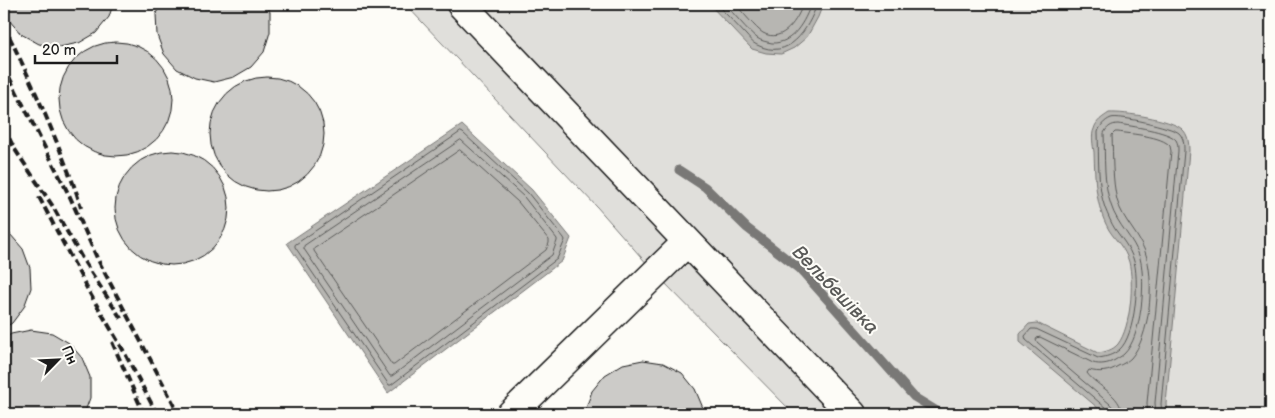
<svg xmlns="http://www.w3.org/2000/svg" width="1275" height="418" font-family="'Balsamiq Sans',sans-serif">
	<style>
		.green { fill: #e0dfdb; stroke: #7e7e7c }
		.water { fill: #b7b6b2; stroke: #797876 }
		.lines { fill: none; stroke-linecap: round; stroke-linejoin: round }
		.shore { stroke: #5a5a58; stroke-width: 1 }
		.stream { stroke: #797876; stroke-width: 9 }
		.building { fill: #cccbc8; stroke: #1c1c1c }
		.minor-casing { stroke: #1c1c1c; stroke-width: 31 }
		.minor { stroke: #fdfcf7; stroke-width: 28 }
		.rail { stroke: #1c1c1c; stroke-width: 4; stroke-dasharray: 8 4; stroke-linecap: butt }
		.labels { text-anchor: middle; stroke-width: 4; stroke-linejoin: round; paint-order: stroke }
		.water-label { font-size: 19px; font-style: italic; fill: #5a5a58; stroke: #fdfcf7 }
	</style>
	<rect width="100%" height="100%" fill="#fdfcf7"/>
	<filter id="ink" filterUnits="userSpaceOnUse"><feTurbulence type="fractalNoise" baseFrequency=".02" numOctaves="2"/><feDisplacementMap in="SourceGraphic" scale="10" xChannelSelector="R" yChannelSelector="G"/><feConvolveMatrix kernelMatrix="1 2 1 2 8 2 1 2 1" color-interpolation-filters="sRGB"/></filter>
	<g filter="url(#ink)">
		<polygon class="green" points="405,4 1271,4 1271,414 794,414 656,274 597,207"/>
		<g class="water">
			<polygon points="709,4 823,4 818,17 807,37 794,48 781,54 766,53 752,49"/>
			<path d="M1109,113c16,-1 61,6 73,16 6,5 7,14 7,22l-23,253 1,10h-62l-85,-72v-8l9,-10 8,-1 61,30c7,-1 15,-3 20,-9 13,-17 16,-62 11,-82 -4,-14 -13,-21 -20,-32 -14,-25 -14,-51 -15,-78 -1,-7 -3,-17 0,-23 2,-8 9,-12 15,-16z"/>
			<polygon points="462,125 532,190 571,238 562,261 388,393 287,243"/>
		</g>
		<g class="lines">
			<g class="shore">
				<path d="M716,4c10,10 20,20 30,31 3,3 6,8 11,10 32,16 51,-15 60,-41"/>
				<path d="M725,4c9,10 22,26 32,34 4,3 10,4 15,5 21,1 33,-22 39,-39"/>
				<path d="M735,4c6,6 21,25 28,29 20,11 35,-14 40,-29"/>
				<polygon points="461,132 463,133 528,193 564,238 565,240 557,259 391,385 389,385 295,247 295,245"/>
				<polygon points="461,140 524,197 557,239 557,241 552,255 392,376 390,376 304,249 304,246"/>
				<polygon points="460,150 518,202 549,240 549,243 546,250 394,365 392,365 314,251 314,249"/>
				<path d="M1108,414l-2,-6 -80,-68 -1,-4 6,-7h5l62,29c8,-1 15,-3 21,-8 17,-14 21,-73 14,-92 -4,-11 -11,-19 -18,-29 -4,-6 -7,-14 -10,-21 -8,-23 -6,-51 -7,-76 2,-6 6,-11 13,-14 8,-3 61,9 68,15 5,5 5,12 5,18l-23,253 1,10"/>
				<path d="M1114,414v-5l-4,-5 -73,-62 -1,-2 1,-2 3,-1 53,26c7,2 15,1 22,-3 3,-2 7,-4 9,-6 18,-17 22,-73 16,-96 -6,-20 -23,-33 -29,-53 -8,-22 -6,-48 -7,-72 3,-6 8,-9 14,-9 12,2 51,7 58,16 2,3 2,7 2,11l-23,252 1,11"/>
				<path d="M1122,414c-1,-20 -25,-27 -35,-41l2,-3c10,3 20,2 29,-4 5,-2 10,-5 13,-8 19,-22 23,-73 16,-100 -5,-22 -24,-36 -30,-58 -5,-21 -4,-43 -5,-65l3,-3h3c13,2 44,4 52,14l1,5 -24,252 1,11"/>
			</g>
			<polyline class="stream" points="679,170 705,187 747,228 800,269 914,397 942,414"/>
		</g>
		<g class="building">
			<polygon points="4,4 113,4 109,17 96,33 79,43 59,47 39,44 21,34 8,19 4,7"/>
			<polygon points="160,4 267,4 270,12 270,32 264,52 251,67 234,77 214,82 195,78 177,69 164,54 157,35 156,14"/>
			<circle cx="116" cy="99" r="57"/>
			<circle cx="267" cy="134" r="57"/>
			<circle cx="172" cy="208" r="57"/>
			<polygon points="4,231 10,234 23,249 30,268 31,288 24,307 12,323 4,328"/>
			<polygon points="31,330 52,333 69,343 82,358 90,377 90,398 84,414 4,414 4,339 11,334"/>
			<polygon points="643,360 663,363 682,373 695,389 703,408 703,414 585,414 585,411 592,391 605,375 623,364"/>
		</g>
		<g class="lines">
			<defs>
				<g id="minor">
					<polyline points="461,4 852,414"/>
					<polyline points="511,414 687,242"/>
				</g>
			</defs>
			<use href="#minor" class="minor-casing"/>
			<use href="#minor" class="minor"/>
			<g class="rail">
				<path d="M4,26c20,40 39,82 56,124 7,19 16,38 21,58"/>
				<polyline points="4,67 70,197 97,258 179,414"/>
				<polyline points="4,128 14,148 52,205 83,260 122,320"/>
				<polyline points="39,197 89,292 122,348 157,414"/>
				<polyline points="112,342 144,414"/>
			</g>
		</g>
	</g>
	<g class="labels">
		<g class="water-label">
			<text transform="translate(836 289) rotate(46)" y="7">Вельбешівка</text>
		</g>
	</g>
	<rect width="1275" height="418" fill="none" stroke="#fdfcf7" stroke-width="20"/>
	<rect x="10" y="10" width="1255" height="398" fill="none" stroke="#1c1c1c" stroke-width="2" filter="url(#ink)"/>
	<g transform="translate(58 360) rotate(66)" stroke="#fdfcf7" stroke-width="4" paint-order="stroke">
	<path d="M0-4L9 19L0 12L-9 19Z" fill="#1c1c1c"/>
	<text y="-8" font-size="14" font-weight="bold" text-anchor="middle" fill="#1c1c1c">Пн</text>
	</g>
	<path d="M35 55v8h82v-8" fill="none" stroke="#1c1c1c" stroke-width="2.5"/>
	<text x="42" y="55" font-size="15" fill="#1c1c1c" stroke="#fdfcf7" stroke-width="4" paint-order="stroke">20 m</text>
</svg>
